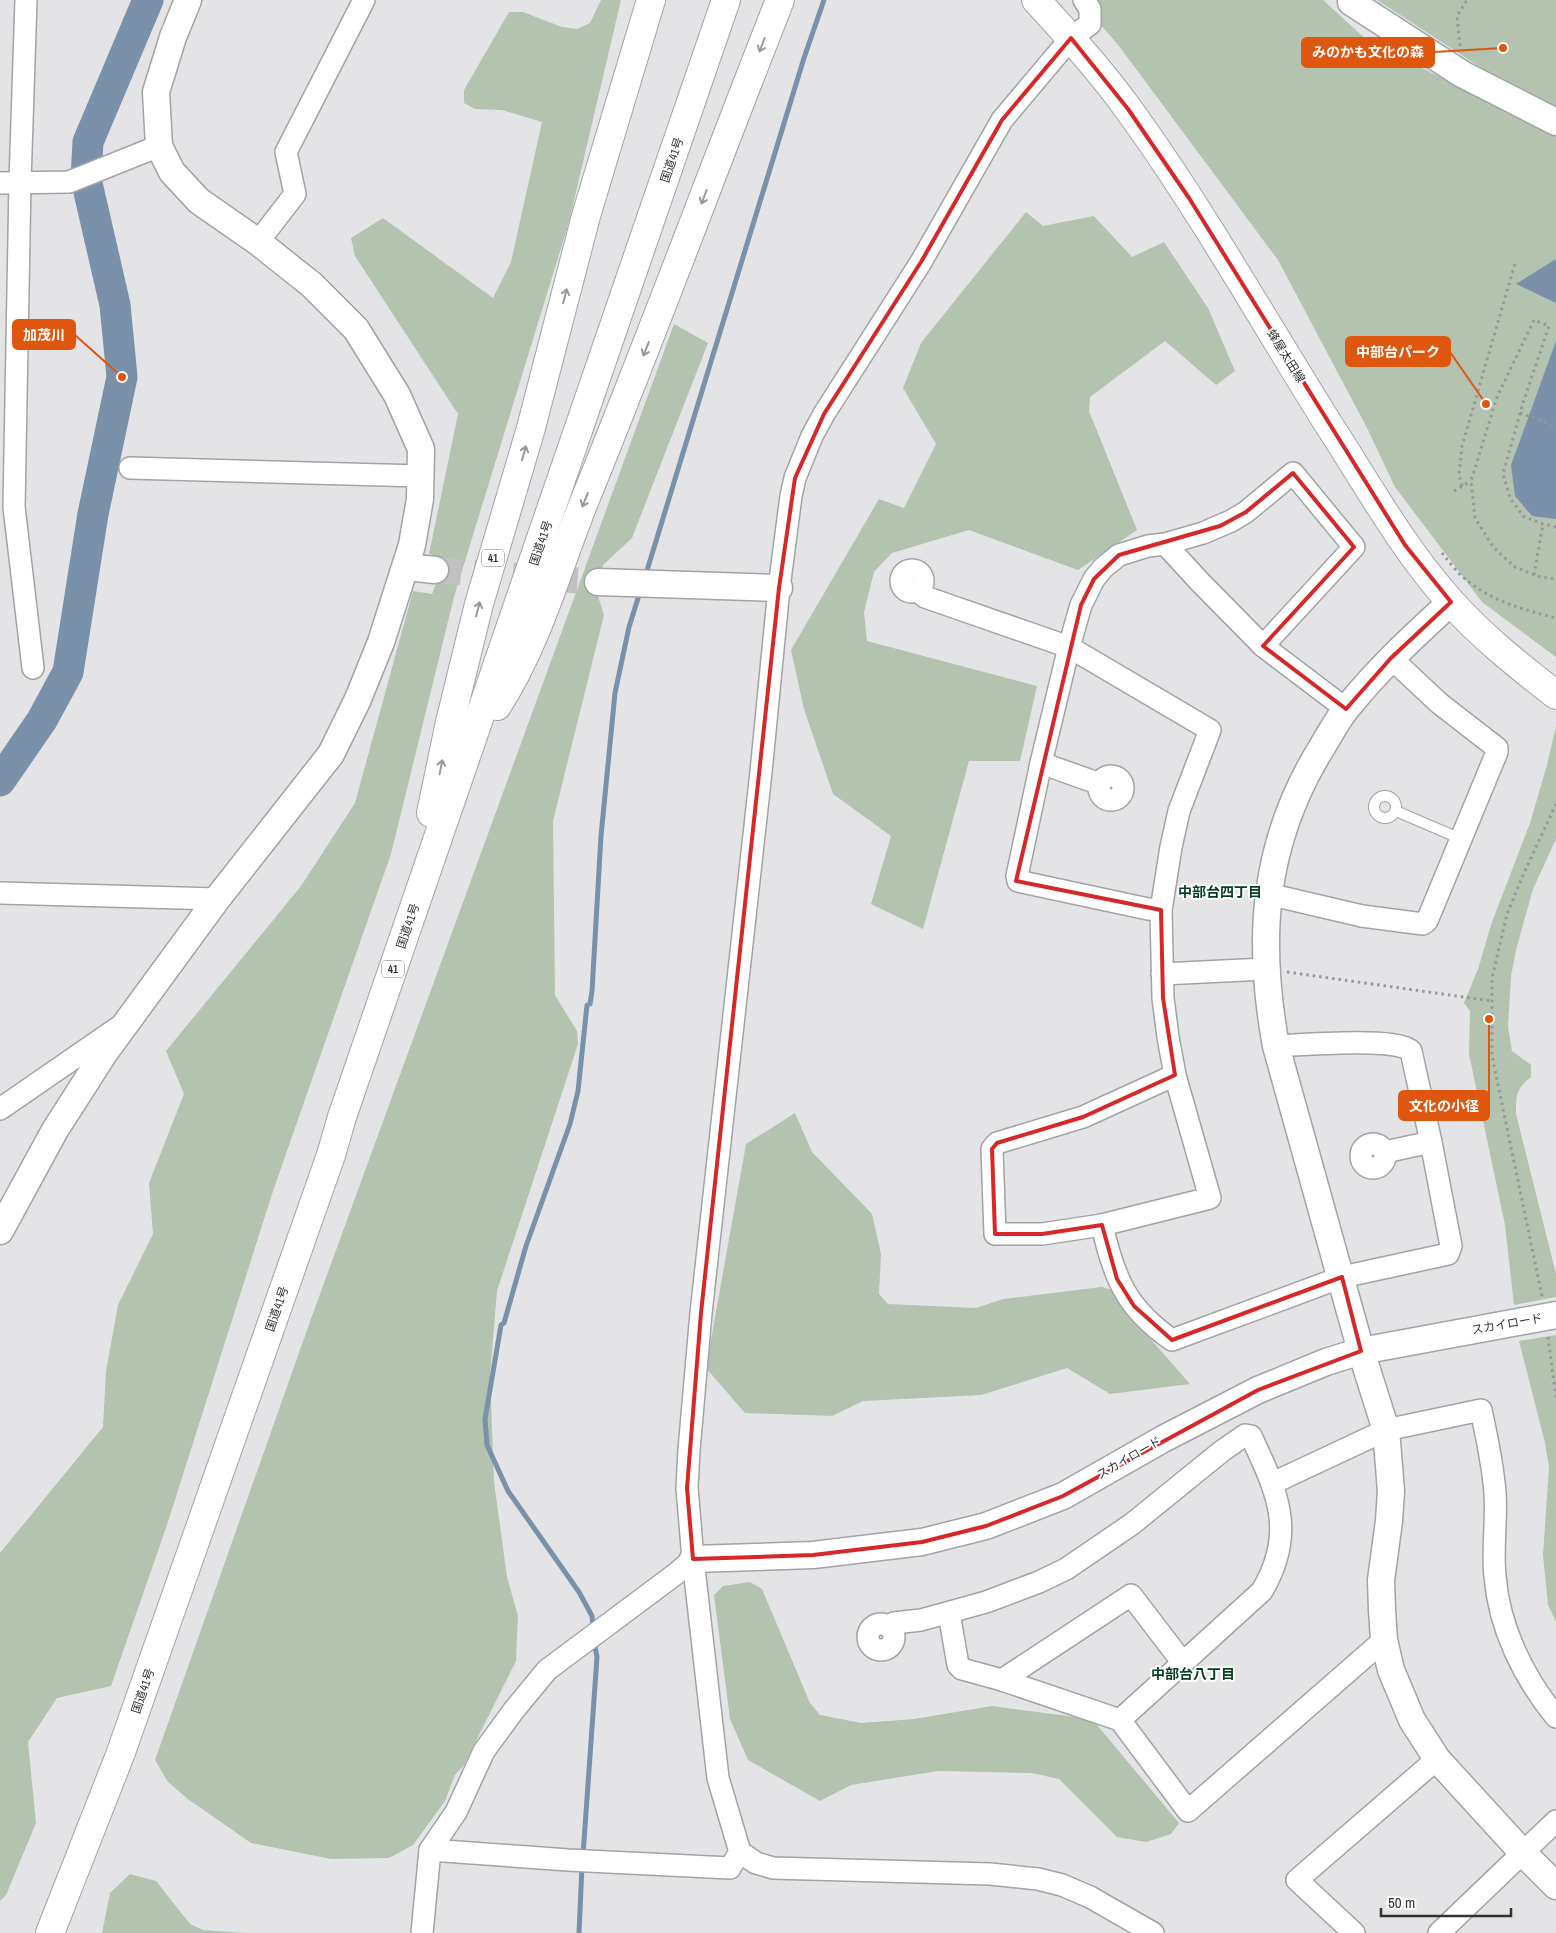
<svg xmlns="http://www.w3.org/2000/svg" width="1556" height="1933" font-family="'Archivo Narrow','Noto Sans JP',sans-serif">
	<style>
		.green { fill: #b3c3af }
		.water { fill: #7a91a9 }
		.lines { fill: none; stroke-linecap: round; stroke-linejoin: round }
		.stream { stroke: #7a91a9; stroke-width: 5 }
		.river { stroke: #7a91a9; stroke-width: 31 }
		.tertiary-tunnel { stroke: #c0c0c3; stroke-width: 26; stroke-dasharray: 26 13; stroke-linecap: butt }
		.service-casing { stroke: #a2a3a5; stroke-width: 12 }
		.minor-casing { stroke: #a2a3a5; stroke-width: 24 }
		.tertiary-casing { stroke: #a2a3a5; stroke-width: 29 }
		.secondary-casing { stroke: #a2a3a5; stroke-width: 30 }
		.trunk-casing { stroke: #a2a3a5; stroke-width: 30 }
		.path { stroke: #979799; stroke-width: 3; stroke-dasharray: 2.5 4; stroke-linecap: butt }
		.service { stroke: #fff; stroke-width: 10 }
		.minor { stroke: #fff; stroke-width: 21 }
		.tertiary { stroke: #fff; stroke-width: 26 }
		.secondary { stroke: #fff; stroke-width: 28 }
		.trunk { stroke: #fff; stroke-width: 28 }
		.oneway { stroke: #989899 }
		.marked { fill: none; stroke: #d62828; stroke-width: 4; stroke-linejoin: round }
		.labels { text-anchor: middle; stroke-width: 4; stroke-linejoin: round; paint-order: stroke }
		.shield { fill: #fff; stroke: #707070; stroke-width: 1 }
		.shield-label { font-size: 11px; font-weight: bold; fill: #323233 }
		.street-label { font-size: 12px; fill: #323233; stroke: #fff }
		.neighbourhood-label { font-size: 14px; font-weight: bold; fill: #053f1f; stroke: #fff }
		.leader { fill: none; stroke: #df570e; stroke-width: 2 }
		.callout-dot { fill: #df570e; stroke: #fff; stroke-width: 2 }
		.callout { fill: #df570e; stroke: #df570e; stroke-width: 2 }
		.callout-label { font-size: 14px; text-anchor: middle; font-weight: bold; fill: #fff }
	</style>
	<rect width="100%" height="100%" fill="#e4e4e7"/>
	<g class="green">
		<polygon points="601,0 621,0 569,222 454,597 391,854 273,1191 167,1525 111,1686 57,1698 28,1742 36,1823 6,1895 0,1901 0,1553 103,1427 106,1371 118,1305 153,1234 149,1183 184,1094 166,1051 301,886 355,803 413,591 432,594 445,559 429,554 458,414 355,256 351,238 383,218 493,298 511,262 542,122 502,110 475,109 464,103 464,90 509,12 523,12 562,27 577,29 590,23"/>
		<polygon points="1079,0 1323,0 1370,43 1556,133 1556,657 1482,602 1395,487 1366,426 1278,260 1119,46"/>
		<polygon points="1377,0 1556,0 1556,111 1506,84"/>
		<polygon points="1026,212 1043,226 1094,216 1132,257 1164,242 1208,308 1235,371 1216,385 1165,341 1090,397 1089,411 1137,530 1078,570 969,530 892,553 874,572 864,612 867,641 1037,686 1020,761 969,761 923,929 871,904 891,836 833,794 804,709 791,650 879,499 904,508 936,444 903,388 921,343"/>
		<polygon points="674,324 708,343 632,538 603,565 597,593 604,615 553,821 555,995 577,1031 578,1044 497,1291 490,1375 494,1482 507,1577 518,1616 516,1661 464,1765 455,1775 445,1801 413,1845 389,1858 331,1859 251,1843 188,1799 168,1782 155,1760 312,1316"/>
		<path d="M1556,726v113l-23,50 -17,61 -5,26 -3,51 4,24 19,14v12c-15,12 -15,18 -15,37l40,160v23l-42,8 -9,-80 -36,-171 1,-43 -6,-8 14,-34 14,-47 38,-99 17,-58z"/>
		<polygon points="795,1113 812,1152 872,1214 881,1254 879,1294 888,1304 976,1308 1003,1299 1102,1287 1115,1291 1120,1304 1190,1384 1110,1394 1067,1368 981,1395 863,1401 832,1416 745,1413 706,1368 746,1144"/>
		<polygon points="1556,1335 1556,1622 1548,1605 1543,1555 1549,1467 1545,1443 1519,1341"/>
		<polygon points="750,1582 762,1589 810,1703 820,1715 861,1723 914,1719 992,1706 1083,1718 1097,1725 1179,1823 1171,1834 1146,1842 1117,1837 1059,1779 1032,1773 938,1771 851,1785 820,1801 748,1760 730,1719 714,1595 723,1586"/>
		<polygon points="130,1874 156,1881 190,1924 203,1930 246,1933 102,1933 110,1893"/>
	</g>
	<g class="water">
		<polygon points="1556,259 1556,303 1516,284"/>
		<polygon points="1556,341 1556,519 1532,516 1515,496 1511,465"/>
	</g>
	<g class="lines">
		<g class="stream">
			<polyline points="645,577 804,58 824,0"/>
			<polyline points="593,1628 592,1616 579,1592 508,1491 487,1445 485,1419 501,1325 504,1323 526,1246 570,1124 578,1091 587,1005 590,1004 592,991 601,836 615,693 629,627 640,592"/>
			<polyline points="583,1855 597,1657 594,1642"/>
			<polyline points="579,1933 582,1866"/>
		</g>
		<polyline class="river" points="0,781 42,720 68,672 93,514 122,377 115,305 86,179 88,142 148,0"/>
		<polyline class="tertiary-tunnel" points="435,570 598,582"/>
		<defs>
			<g id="service">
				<circle cx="1385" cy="807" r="11"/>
				<polyline points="1396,811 1461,839"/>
			</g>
			<g id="minor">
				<polyline points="26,0 20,182 14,507 33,668"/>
				<polyline points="1084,0 1090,9 1090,24 1071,38 1002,120 921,262 824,414 812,436 795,478 791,496 779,588 761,772 701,1313 689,1450 687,1488 693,1559 718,1778 740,1852 756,1863 773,1868 990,1874 1038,1879 1062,1885 1090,1897 1153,1933"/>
				<polyline points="0,183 69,182 159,146"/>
				<polyline points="258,242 295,194 286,152 364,0"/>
				<polyline points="130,468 421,476"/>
				<polyline points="1165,544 1200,582 1263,646 1346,709"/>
				<circle cx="912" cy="581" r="11"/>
				<polyline points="919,591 925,597 1069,647 1210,730 1179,811 1171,847 1161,910 1163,998 1168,1037 1175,1075 1210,1198 1102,1225 1042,1234 995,1234 992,1149 997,1143 1083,1117 1175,1075"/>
				<polyline points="1041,763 1100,784"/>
				<circle cx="1111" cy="788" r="12"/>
				<polyline points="0,893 217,899"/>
				<polyline points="1268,894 1362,916 1423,924 1427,921 1497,752 1497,748 1439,703 1391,658"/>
				<polyline points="1161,910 1148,909 1022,882 1018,881 1017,876 1041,763 1069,647 1081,605 1094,579 1103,568 1119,555 1148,546 1165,544 1203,533 1231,521 1246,512 1293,473 1354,547 1263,646"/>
				<polyline points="1162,974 1265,969"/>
				<polyline points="0,1109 119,1027"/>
				<circle cx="1373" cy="1156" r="12"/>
				<polyline points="1385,1152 1431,1142"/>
				<path d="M1102,1225c12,53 24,83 70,115l170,-63 106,-23 3,-8 -20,-104 -20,-91c-12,-14 -113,-6 -135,-5"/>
				<path d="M1273,1483l113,-53 95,-20c6,28 12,55 14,83 2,28 -3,56 0,83 4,52 29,102 61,141"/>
				<polyline points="949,1613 958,1665 962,1669 1002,1680 1120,1720 1188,1811 1384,1640"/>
				<circle cx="881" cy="1637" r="13"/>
				<path d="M889,1627l5,-4 27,-3 65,-18 53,-20 27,-13 66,-45 90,-73 23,-16 6,1c26,56 46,96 11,155l-142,129"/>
				<polyline points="1002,1680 1131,1595 1183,1663"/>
				<polyline points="430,1850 568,1860 730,1868 740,1852"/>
				<polyline points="422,1933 430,1850 456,1812 484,1751 514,1710 547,1670 677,1573 693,1559"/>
				<polyline points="1354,1933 1297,1880 1437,1759"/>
				<polyline points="1439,1933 1556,1821"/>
			</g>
			<g id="tertiary">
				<polyline points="1351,2 1462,74 1556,122"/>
				<polyline points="406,567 435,570"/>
				<polyline points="598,582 779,588"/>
				<path d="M1451,602c-37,34 -73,67 -104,106 -10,12 -17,26 -25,39 -59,95 -66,190 -46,299l85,305 25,79 5,61 -2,30 -8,59 1,30 2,30 7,30 21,50 25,39 85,93 34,34"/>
				<polyline points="0,1231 55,1130 105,1052 217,899 331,754 358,699 381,642 412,545 420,499 421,449 397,395 356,329 312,285 258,242 199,201 172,172 159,146 156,92 173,37 188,0"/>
				<polyline points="693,1559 813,1555 922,1542 986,1526 1063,1496 1163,1439 1258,1390 1326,1362 1361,1351 1556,1315"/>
			</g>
			<path id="secondary" d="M1036,0c32,35 65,71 93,110 73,101 134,210 200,315 39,60 74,124 122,177 31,35 68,64 105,93"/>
			<g id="trunk">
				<path d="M497,706c40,-62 60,-136 87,-204 68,-166 130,-335 196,-502"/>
				<polyline points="431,813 450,722 479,604 531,428 586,216 651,0"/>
				<polyline points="50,1933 120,1755 331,1155 342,1117 726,0"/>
			</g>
		</defs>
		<use href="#service" class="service-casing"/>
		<use href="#minor" class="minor-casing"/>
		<use href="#tertiary" class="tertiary-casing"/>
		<use href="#secondary" class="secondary-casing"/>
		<use href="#trunk" class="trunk-casing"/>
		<g class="path">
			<polyline points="1460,46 1457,16 1467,0"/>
			<polyline points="1520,413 1556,426"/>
			<polyline points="1462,486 1459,475 1462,446 1516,260"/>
			<polyline points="1454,491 1471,481"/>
			<polyline points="1556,527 1543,524 1523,516 1510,498 1503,474 1523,403 1549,326 1534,320 1497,397 1471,481 1475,518 1494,548 1515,567 1540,577 1556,579"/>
			<path d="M1442,553c8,10 17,22 27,29 25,20 56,28 87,36"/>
			<polyline points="1534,575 1543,524"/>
			<polyline points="1287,972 1492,1001"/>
			<polyline points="1542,1296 1492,1056 1492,978 1507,914 1523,875 1556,804"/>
			<polyline points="1548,1337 1556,1398"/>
		</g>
		<use href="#service" class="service"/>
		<use href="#minor" class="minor"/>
		<use href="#tertiary" class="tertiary"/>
		<use href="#secondary" class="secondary"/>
		<use href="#trunk" class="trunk"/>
	</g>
	<defs><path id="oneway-shaft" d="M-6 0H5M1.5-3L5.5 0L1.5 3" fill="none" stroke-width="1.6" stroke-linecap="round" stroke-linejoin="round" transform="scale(1.25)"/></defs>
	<g class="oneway">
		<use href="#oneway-shaft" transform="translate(762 45) rotate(111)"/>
		<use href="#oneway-shaft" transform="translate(704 197) rotate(111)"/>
		<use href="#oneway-shaft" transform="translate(565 296) rotate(-75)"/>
		<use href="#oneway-shaft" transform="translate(646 349) rotate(112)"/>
		<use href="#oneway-shaft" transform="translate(524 453) rotate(-74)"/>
		<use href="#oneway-shaft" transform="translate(585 500) rotate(112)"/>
		<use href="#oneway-shaft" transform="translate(478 609) rotate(-75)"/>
		<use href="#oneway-shaft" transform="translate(441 767) rotate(-79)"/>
	</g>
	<path class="marked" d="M1071,38l57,71 61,89 216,347 46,57 -60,56 -45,51 -83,-63 91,-99 -61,-74 -47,39 -26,14 -101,29 -25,24 -13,26 -65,276 145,29 2,88 12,77 -92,42 -86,26 -5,6 3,85h47l60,-9 15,54 17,27 38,34 170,-63 19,74 -103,39 -195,106 -77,30 -64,16 -109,13 -120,4 -6,-71 14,-175 78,-725 16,-110 29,-64 97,-152 81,-142z"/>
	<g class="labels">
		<g class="shield">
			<rect x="482" y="549.5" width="22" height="17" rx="4"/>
			<rect x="382" y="960.5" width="22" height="17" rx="4"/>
		</g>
		<g class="shield-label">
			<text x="493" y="562">41</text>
			<text x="393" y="973">41</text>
		</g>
		<g class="street-label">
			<text transform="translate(672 160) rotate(-71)" y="4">国道41号</text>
			<text transform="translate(1286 356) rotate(58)" y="4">蜂屋太田線</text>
			<text transform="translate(541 543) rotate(-71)" y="4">国道41号</text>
			<text transform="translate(408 926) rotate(-71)" y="4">国道41号</text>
			<text transform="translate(277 1309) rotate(-71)" y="4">国道41号</text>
			<text transform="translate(1507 1324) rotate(-10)" y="4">スカイロード</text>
			<text transform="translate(1129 1458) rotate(-30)" y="4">スカイロード</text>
			<text transform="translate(143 1691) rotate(-71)" y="4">国道41号</text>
		</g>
		<g class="neighbourhood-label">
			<text x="1220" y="897">中部台四丁目</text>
			<text x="1193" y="1679">中部台八丁目</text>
		</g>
	</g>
	<path class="leader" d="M1503 48L1434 52M122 377L75 335M1486 404L1450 352M1489 1019L1489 1106"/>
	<g class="callout-dot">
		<circle cx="1503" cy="48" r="5"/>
		<circle cx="122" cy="377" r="5"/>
		<circle cx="1486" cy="404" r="5"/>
		<circle cx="1489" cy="1019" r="5"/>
	</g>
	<g class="callout">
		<rect x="1302" y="38" width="132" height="29" rx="5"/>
		<rect x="13" y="320" width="62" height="29" rx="5"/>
		<rect x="1346" y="337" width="104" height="29" rx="5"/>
		<rect x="1399" y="1091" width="90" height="29" rx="5"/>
	</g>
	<g class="callout-label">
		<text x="1368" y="57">みのかも文化の森</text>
		<text x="44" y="340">加茂川</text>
		<text x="1398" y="357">中部台パーク</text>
		<text x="1444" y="1111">文化の小径</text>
	</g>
	<path d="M1381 1908v8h130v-8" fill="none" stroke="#323233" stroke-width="2.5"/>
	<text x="1388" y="1908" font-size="15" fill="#323233" stroke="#ffffff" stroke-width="4" paint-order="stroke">50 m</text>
</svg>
